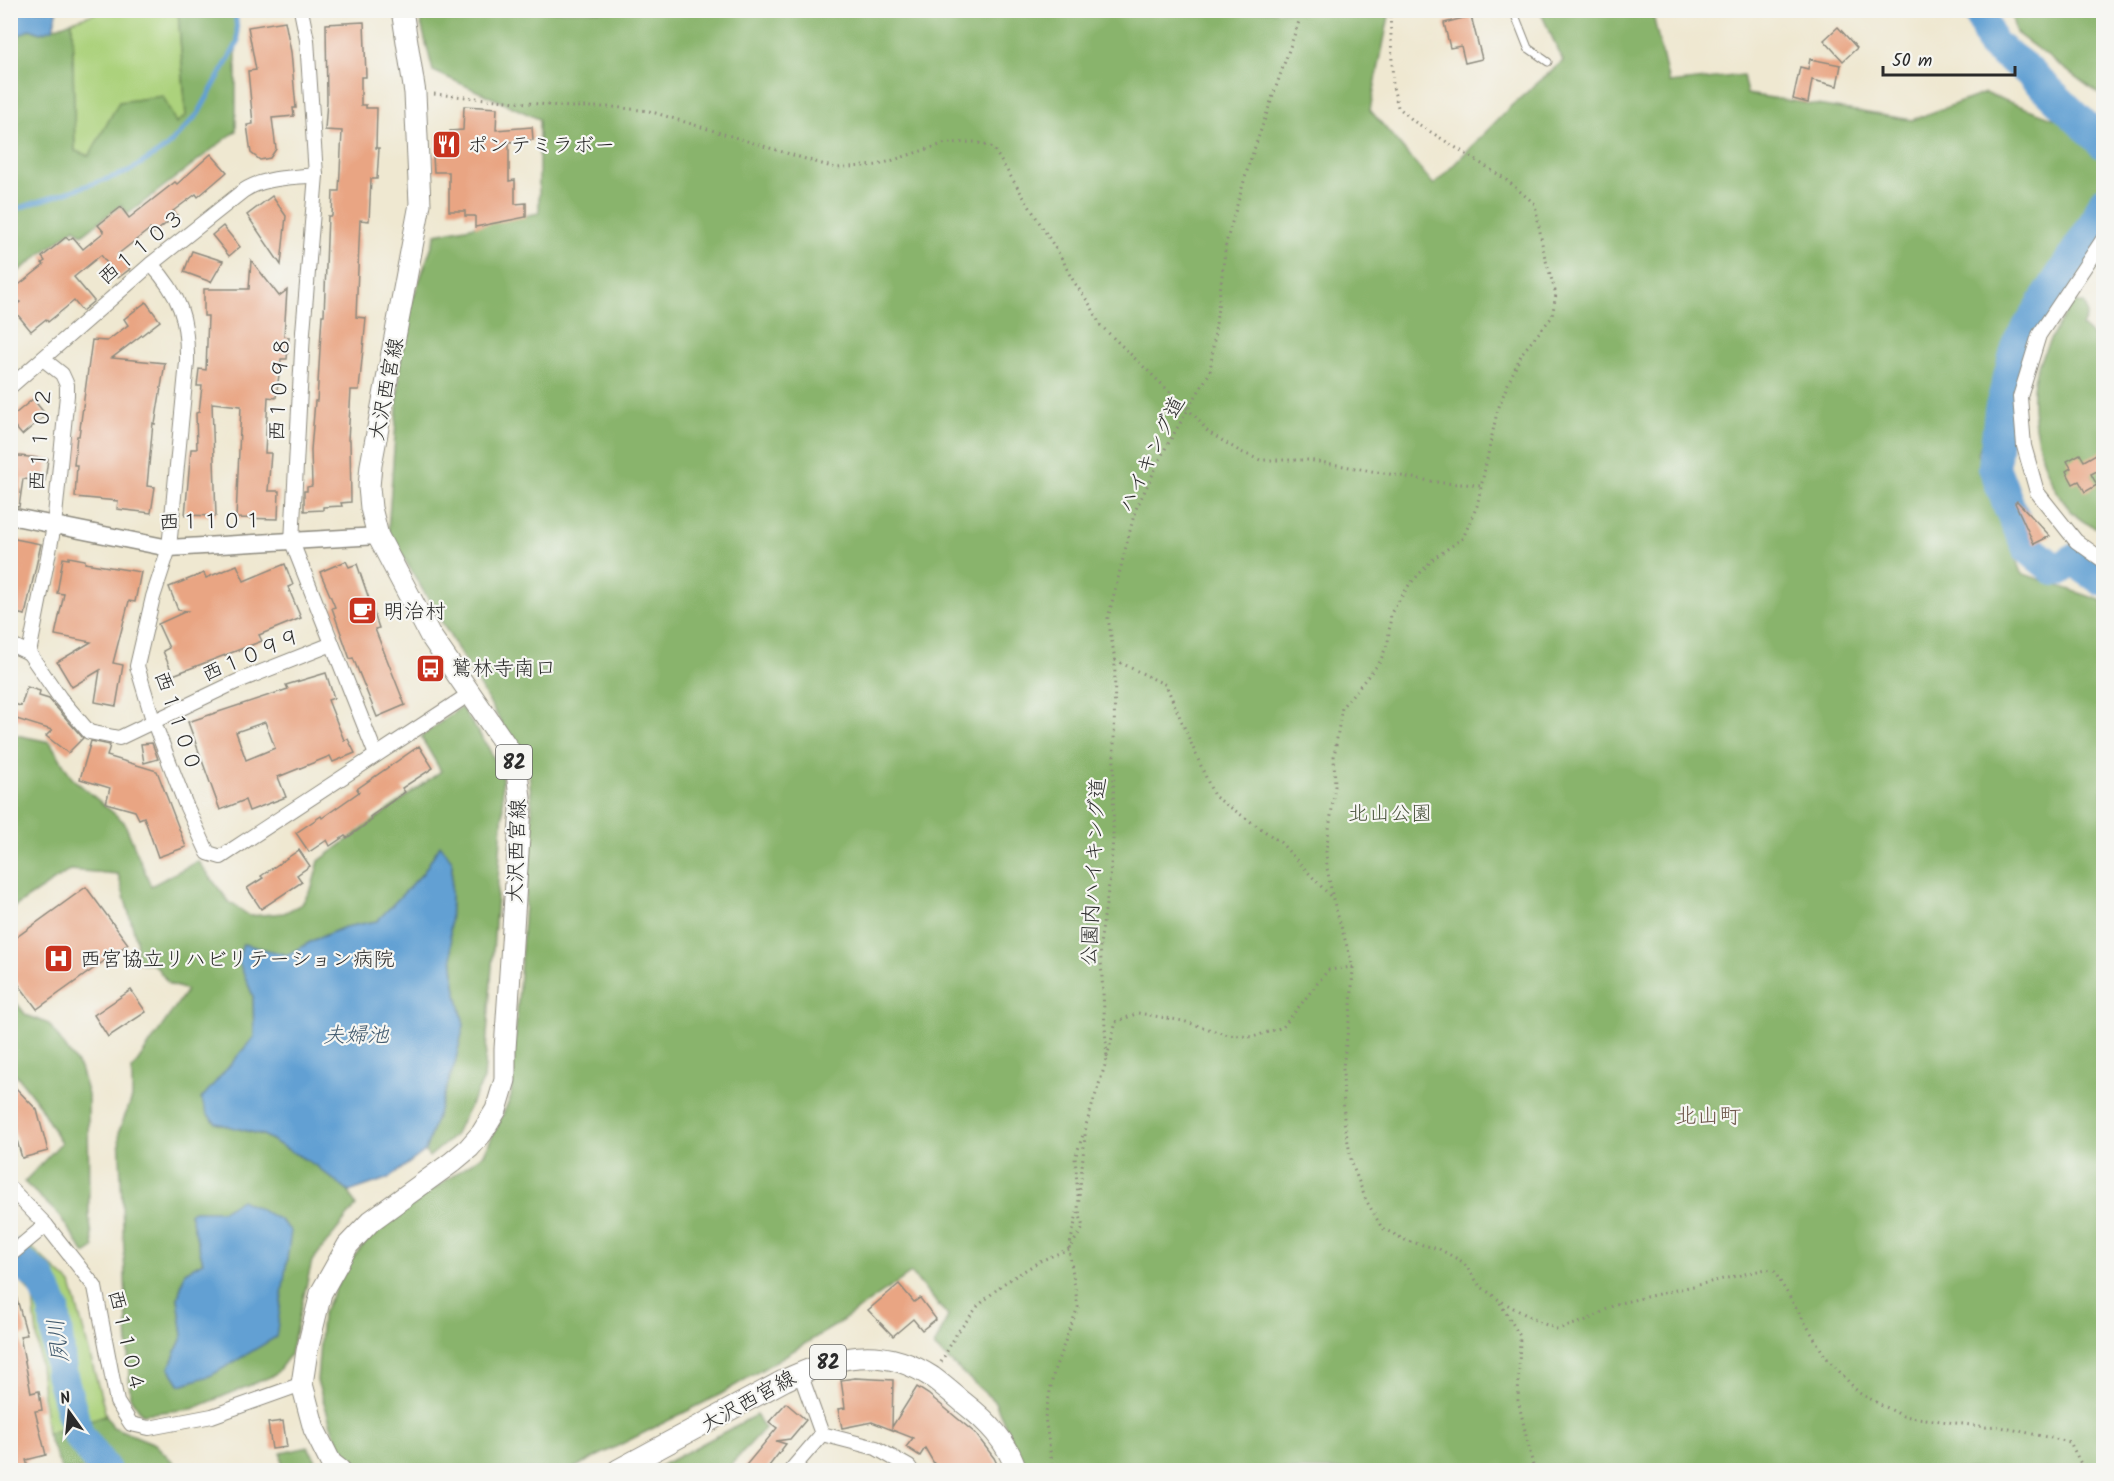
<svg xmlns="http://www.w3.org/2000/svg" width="2114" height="1481" font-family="Kalam,'Klee One',sans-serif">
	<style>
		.green { fill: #acd27c; stroke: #6c7e54; stroke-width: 1.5 }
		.forest { fill: #89b46c; stroke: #5a704c; stroke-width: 1.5; fill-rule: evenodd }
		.water { fill: #62a0d3; stroke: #46667f; stroke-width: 1.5 }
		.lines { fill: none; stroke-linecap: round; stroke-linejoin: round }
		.stream { stroke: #62a0d3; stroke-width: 5 }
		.river { stroke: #62a0d3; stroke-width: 32 }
		.building { fill: #e9a583; fill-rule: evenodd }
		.service-casing { stroke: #8d8a7e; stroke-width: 9 }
		.minor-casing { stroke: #8d8a7e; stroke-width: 16 }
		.tertiary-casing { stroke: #8d8a7e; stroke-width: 19 }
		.primary-casing { stroke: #8d8a7e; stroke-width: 23 }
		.path { stroke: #8d8a7e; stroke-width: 3; stroke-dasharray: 1.5 4.5; stroke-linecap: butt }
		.service { stroke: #fff; stroke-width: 7 }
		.minor { stroke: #fff; stroke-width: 14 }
		.tertiary { stroke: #fff; stroke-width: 16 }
		.primary { stroke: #fff; stroke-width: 21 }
		.labels { text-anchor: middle; stroke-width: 4.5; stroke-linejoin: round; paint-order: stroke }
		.shield { fill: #f6f6f2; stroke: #686867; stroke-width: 1.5 }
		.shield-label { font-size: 20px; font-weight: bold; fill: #2b2b2b }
		.poi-label { font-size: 21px; fill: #2b2b2b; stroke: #f6f6f2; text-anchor: start }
		.street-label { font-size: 21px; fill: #2b2b2b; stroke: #f6f6f2 }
		.park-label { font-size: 21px; fill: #4b553f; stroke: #f6f6f2 }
		.water-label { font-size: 22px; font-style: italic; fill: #415a6e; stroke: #f6f6f2 }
		.neighbourhood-label { font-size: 22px; fill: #6e564a; stroke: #f6f6f2 }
	</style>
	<rect width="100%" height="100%" fill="#f6f6f2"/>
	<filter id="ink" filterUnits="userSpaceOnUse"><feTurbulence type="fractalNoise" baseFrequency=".0167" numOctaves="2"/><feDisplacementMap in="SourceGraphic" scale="12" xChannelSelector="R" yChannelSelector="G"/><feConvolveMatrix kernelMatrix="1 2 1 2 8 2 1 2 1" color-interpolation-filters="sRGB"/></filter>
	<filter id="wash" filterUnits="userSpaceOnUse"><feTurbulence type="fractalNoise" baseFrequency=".008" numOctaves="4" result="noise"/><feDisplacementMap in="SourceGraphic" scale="24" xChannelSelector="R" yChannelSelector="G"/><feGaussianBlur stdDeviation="1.35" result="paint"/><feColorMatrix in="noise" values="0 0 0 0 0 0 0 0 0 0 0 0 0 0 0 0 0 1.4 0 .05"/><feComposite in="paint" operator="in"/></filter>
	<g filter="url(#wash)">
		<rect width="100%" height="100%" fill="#efe8d1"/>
		<g class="green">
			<polygon points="102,11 178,11 186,116 176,123 89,156 75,151 72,21"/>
			<polygon points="31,1247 71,1284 106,1415 47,1434 33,1297 11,1267"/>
		</g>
		<g class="forest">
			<polygon points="178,11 236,11 236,131 128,214 121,205 82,235 75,228 11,277 11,33 18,36 30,28 40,33 72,21 75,151 89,156 119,102 163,96 176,123 186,116"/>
			<polygon points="418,11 1390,11 1370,110 1434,185 1512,105 1563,61 1540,11 1652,11 1669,83 1743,75 1747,94 1912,120 1985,93 2102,136 2103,189 2018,344 1978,453 2021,573 2103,601 2103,1470 1025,1470 995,1402 934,1347 948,1316 911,1273 836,1325 721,1394 570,1470 372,1470 341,1456 317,1381 322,1315 349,1262 379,1227 484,1154 511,1097 532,809 528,758 511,739 388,531 403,327 436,234 539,213 539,119 433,71"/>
			<polygon points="2010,11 2103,11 2103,97 2016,33"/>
			<path d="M2072,302l12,2c6,8 2,14 -2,22l21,19v184c-53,-7 -80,-112 -67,-157 7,-24 24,-48 36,-70z"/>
			<path d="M461,707l27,40 14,28 1,35 -19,269 -30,57 -25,21 -4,-6 30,-88 9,-38 -9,-40 -5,-51 2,-73 -12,-15 -17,27 -46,48 -32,6 -31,13 -27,15 -44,-11 -5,16 15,36 1,41 -53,63 15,23 47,12 52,30 34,27 7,14 -44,55 -22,94 -15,20 -83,34 -50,5 -12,-17 -11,-266 13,-33v-28l55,-80 -18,-6 -14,-19 -17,-3 -2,-23 -18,-65 -48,-4 -59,39v-175l39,8 22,36 52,44 27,64 47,-25 31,41 21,14 34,-3 18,-9 10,-17 7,-26 122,-90 -20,-34zM195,1211l27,1 -42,173 -11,-17 14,-33 -5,-37 7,-26 18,-10 -13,-49z"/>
			<polygon points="10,995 26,1015 49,1024 80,1068 88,1095 89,1216 94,1248 85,1254 59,1215 24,1182 61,1143 36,1100 11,1068"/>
			<polygon points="106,1415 113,1427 155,1444 181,1470 62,1470 47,1434"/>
			<polygon points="756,1415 765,1428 726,1470 653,1470"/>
			<polygon points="308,1447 322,1470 283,1470 281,1453"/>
		</g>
		<g class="water">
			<polygon points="11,10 57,10 57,12 53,29 40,33 30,29 18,36 11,33"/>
			<polygon points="440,845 452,861 450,934 455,985 464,1025 455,1063 425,1151 389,1178 349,1192 315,1165 263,1135 216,1123 208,1115 201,1099 254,1037 253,996 238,960 243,944 287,955 314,940 345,927 377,921 423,873"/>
			<polygon points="241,1200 279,1219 291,1231 276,1337 212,1375 180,1385 169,1368 183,1335 178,1298 185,1272 203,1262 190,1213 195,1211 222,1211"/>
		</g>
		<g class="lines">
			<polyline class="stream" points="10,211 128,172 167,147 198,114 238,42 235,10"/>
			<g class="river">
				<polyline points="1979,10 1992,44 2026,69 2104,144"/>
				<polyline points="2104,202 2094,224 2018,343 2000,411 1994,467 2010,509 2028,548 2055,570 2059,570 2073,560 2104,581"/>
				<polyline points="10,1254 40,1278 54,1309 61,1373 78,1434 105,1470"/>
			</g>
		</g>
		<g id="blocks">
			<g class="building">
				<polygon points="1471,16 1482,59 1465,63 1461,46 1450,48 1444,23"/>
				<polygon points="285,21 291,52 296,108 293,108 294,116 272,118 276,149 270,158 260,160 251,153 247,125 253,124 248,71 256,70 248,27"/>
				<polygon points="364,22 366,77 361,77 361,105 366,105 366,108 377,108 376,148 379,148 377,179 371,179 369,221 360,220 356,317 366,318 359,390 351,390 348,440 350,440 351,502 341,503 342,506 323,507 323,510 304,511 304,491 307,491 307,487 312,486 311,450 315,401 317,401 322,315 324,315 328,216 332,216 333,191 339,191 342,131 325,130 327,101 326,24"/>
				<polygon points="1838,27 1857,48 1843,61 1824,40"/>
				<polygon points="1810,59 1841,65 1837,86 1812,80 1808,103 1793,99 1800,67 1808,69"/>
				<polygon points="464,106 497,108 496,130 532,127 533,140 509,142 509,181 515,180 515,204 526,203 526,217 475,227 475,216 465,216 465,211 449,211 449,172 434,172 433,156 438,155 437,135 450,135 450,131 463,130"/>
				<polygon points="211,154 227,172 198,197 196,194 173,211 177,215 154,233 150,229 118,254 130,269 118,278 101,255 74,277 94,301 82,311 74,301 48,322 46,319 31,331 12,308 20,302 11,291 44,265 42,263 45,261 42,257 66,237 69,240 73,237 83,249 104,232 98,225 121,207 129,218 175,182 177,184"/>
				<polygon points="272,196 286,216 281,265 247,215"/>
				<polygon points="223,226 240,247 229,256 212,235"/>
				<polygon points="192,251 223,261 211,282 184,272"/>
				<polygon points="251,260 279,296 287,290 284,336 289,337 287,359 281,359 276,398 268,397 265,453 271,453 268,491 279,491 278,519 236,518 241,406 212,403 216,516 185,515 191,449 197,449 196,413 199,412 202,386 197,386 199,369 206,370 208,316 204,316 204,289 249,289"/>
				<polygon points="146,302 160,321 112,358 165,363 155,424 153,423 147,486 155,487 151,513 117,509 118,501 75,497 77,465 74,465 77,436 79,436 92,340 107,341 128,325 124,319"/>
				<polygon points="33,399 46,415 22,435 10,421 10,418"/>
				<polygon points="2103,450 2103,468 2091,474 2097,485 2085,492 2079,481 2073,484 2066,471 2071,468 2067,461 2080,454 2084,461"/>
				<polygon points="10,455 48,459 45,481 23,479 19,507 10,506"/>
				<polygon points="2017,501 2050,536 2034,544 2015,503"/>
				<polygon points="10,538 41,544 25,615 10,612"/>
				<polygon points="69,557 85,560 85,563 141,572 135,602 129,601 113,663 123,665 116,706 95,702 100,670 72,687 57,662 91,642 55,635 64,594 57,593 63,558 69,559"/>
				<polygon points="346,561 349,567 357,564 379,628 375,629 405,705 377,717 353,658 350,659 332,608 335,607 320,572"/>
				<polygon points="285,564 293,585 288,587 301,618 259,635 262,641 173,675 163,651 169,648 158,624 187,611 178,610 169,587 204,573 206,578 237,565 244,581"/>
				<path d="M326,673l8,25 -6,2 16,40 4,-1 7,14 -22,9 -3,-6 -52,21 8,20 -37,14 -4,-11 -25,10 -32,-88 100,-33 -2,-4zM265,722l10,26 -29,12 -10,-28z"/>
				<polygon points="27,687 40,691 39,696 49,699 83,738 68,753 46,736 52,730 10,717 10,703 21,706"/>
				<polygon points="91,741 110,745 107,756 157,771 186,847 158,857 144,817 139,819 135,811 106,803 110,788 80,779"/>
				<polygon points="152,743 158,759 144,763 141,744"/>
				<polygon points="419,746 433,768 402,788 405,792 370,817 372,820 347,838 345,836 330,846 327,840 309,852 296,833 321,816 322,818 359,792 357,789"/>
				<polygon points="299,850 310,866 297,875 302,882 261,909 247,888 263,878 261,876"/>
				<polygon points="86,887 128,944 37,1009 10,973 10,942"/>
				<polygon points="131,990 146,1012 108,1037 94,1015"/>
				<polygon points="10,1082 37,1110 48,1151 22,1158 10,1116"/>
				<polygon points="899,1284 914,1302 920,1298 936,1319 922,1330 913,1319 893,1336 868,1310"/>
				<polygon points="15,1292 27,1335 20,1336 31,1393 39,1391 42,1410 35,1411 46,1455 26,1460 28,1467 14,1470 10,1459 10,1293"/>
				<polygon points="855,1378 893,1380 892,1427 917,1387 928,1394 975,1433 994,1458 1000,1470 942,1470 936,1467 925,1448 920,1456 906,1447 913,1438 872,1422 842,1428 838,1409 845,1408 841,1380"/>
				<polygon points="786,1403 806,1420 790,1439 776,1441 786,1444 766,1470 742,1470 777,1428 769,1422"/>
				<polygon points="283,1421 287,1447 272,1449 268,1423"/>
			</g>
		</g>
	</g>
	<g filter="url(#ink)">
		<use href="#blocks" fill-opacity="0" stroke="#8d8a7e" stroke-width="1.5"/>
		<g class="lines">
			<defs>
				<polyline id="service" points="1513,10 1528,48 1548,62"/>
				<g id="minor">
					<polyline points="301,10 307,40 316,175 303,332 292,542 376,755"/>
					<polyline points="2104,238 2039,335 2020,397 2024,446 2037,492 2076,541 2104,561"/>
					<path d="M151,264c29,31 37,55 36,98l-18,186 -16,49 -16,69 16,54 32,83 23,50 13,4 250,-164"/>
					<path d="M10,387l141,-123 92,-73c20,-14 49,-13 73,-16"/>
					<polyline points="10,644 29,653 54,526 67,395 67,385 62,374 43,359"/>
					<polyline points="29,653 60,698 89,732 119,738 236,682 332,644"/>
					<polyline points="10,1188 46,1225 95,1287 117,1402 131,1424 149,1428 212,1416 302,1384"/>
					<polyline points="10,1255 46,1225"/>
					<polyline points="800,1373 822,1434 876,1448 909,1467 911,1470"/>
					<polyline points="791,1470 822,1434"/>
				</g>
				<polyline id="tertiary" points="10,516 169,548 378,536"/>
				<g id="primary">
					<polyline points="340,1470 331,1463 314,1429 302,1384 307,1351 321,1293 348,1245 371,1221 451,1163 469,1148 482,1133 496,1110 505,1080 505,1049 521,807 517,772 509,750 430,635 378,536 371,508 369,487 371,465 420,204 415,93 402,10"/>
					<path d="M618,1470l167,-90c51,-24 96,-36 147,-3 11,8 21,17 32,26 23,18 44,39 52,67"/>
				</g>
			</defs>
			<use href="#service" class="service-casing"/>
			<use href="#minor" class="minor-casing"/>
			<use href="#tertiary" class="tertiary-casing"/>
			<use href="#primary" class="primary-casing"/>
			<g class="path">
				<polyline points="1390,10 1393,87 1398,107 1415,122 1504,178 1535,204 1544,254 1556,294 1552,317 1522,353 1506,388 1497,412 1477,506 1463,538 1434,558 1409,585 1391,613 1388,642 1380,662 1342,707 1334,757 1335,787 1326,851 1327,868 1333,899 1353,967 1351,1006 1343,1067 1344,1121 1352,1164 1366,1200 1382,1228 1407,1241 1439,1249 1463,1262 1480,1286 1499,1300 1539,1322 1557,1329 1586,1321 1616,1304 1766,1269 1774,1271 1825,1356 1859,1393 1903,1416 1986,1427 1996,1426 2070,1442 2084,1470"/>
				<path d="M434,94l136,13h43l36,4 186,57 43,-3 68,-22 30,-1 17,6 71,114c9,25 29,40 35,62l96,92 13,16 33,20 19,8h48l134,23 39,2"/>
				<polyline points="1115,660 1166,685 1214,796 1280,842 1332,898"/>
				<polyline points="1107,1057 1116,1022 1138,1013 1183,1021 1228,1035 1253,1037 1283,1027 1328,970 1353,967"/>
				<polyline points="1078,1196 1075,1158 1084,1132"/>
				<polyline points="1500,1303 1520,1336 1518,1400 1534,1470"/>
				<polyline points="941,1362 957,1333 978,1306 1003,1284 1040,1261 1069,1249 1083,1228 1079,1211"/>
				<polyline points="1053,1470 1045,1417 1054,1371 1078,1307 1069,1249 1078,1209 1086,1125 1107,1059 1100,944 1110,878 1113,839 1115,660 1108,618 1135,511 1165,449 1210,372 1226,243 1249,164 1303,10"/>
			</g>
			<use href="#service" class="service"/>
			<use href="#minor" class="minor"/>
			<use href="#tertiary" class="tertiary"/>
			<use href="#primary" class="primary"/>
		</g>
	</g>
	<defs>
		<symbol id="restaurant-square" viewBox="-11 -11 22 22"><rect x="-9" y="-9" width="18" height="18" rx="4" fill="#c8321e" stroke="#f6f6f2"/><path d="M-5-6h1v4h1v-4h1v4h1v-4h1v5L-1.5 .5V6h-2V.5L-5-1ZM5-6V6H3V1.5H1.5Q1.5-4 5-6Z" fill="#fff"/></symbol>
		<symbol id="cafe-square" viewBox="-11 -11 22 22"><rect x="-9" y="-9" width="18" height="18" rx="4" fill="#c8321e" stroke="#f6f6f2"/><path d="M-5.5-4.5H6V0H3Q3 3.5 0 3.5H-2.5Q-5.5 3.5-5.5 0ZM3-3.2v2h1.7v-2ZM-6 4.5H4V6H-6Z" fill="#fff"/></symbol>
		<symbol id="bus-square" viewBox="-11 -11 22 22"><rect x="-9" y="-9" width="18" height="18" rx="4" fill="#c8321e" stroke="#f6f6f2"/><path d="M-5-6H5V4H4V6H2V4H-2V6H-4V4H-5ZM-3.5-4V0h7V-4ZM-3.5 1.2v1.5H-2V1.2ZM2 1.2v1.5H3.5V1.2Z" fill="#fff"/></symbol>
		<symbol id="hospital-square" viewBox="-11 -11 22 22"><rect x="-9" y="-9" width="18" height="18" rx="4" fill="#c8321e" stroke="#f6f6f2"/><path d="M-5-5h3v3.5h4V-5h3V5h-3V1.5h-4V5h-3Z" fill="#fff"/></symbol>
	</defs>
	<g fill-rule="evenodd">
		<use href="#restaurant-square" x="430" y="128" width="33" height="33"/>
		<use href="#cafe-square" x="346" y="594" width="33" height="33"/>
		<use href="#bus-square" x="414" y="652" width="33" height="33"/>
		<use href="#hospital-square" x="42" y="942" width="33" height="33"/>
	</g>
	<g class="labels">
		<g class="shield">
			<rect x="496" y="745" width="36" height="34" rx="4.5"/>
			<rect x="810" y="1345" width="36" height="34" rx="4.5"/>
		</g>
		<g class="shield-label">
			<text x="514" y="769">82</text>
			<text x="828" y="1369">82</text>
		</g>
		<g class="poi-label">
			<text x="467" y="152">ポンテミラボー</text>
			<text x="383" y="618">明治村</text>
			<text x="451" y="675">鷲林寺南口</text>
			<text x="80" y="966">西宮協立リハビリテーション病院</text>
		</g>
		<g class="street-label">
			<text transform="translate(141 247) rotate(-40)" y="7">西１１０３</text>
			<text transform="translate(279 389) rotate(-87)" y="7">西１０９８</text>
			<text transform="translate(386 389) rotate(-79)" y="7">大沢西宮線</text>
			<text transform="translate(40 439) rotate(-86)" y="7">西１１０２</text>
			<text transform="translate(1151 454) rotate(-64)" y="7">ハイキング道</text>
			<text transform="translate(211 521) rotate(-1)" y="7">西１１０１</text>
			<text transform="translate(251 655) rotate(-23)" y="7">西１０９９</text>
			<text transform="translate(178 721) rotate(71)" y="7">西１１００</text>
			<text transform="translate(516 851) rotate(-88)" y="7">大沢西宮線</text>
			<text transform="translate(1093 872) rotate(-87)" y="7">公園内ハイキング道</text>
			<text transform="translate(127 1341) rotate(77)" y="7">西１１０４</text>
			<text transform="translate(748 1401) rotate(-29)" y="7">大沢西宮線</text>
		</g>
		<g class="park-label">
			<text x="1390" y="820">北山公園</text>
		</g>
		<g class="water-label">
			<text x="356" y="1042">夫婦池</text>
			<text transform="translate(57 1341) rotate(-97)" y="8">夙川</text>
		</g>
		<g class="neighbourhood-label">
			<text x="1708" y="1123">北山町</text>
		</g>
	</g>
	<rect width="2114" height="1481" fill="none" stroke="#f6f6f2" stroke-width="36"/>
	<g transform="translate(69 1412) rotate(345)" stroke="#f6f6f2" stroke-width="4.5" paint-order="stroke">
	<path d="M0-4.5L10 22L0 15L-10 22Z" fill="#2b2b2b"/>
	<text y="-9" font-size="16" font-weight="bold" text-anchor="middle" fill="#2b2b2b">N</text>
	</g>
	<path d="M1883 66v9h132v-9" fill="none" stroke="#2b2b2b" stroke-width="3"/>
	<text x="1892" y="66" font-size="18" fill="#2b2b2b" stroke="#f6f6f2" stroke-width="4.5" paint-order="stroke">50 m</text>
</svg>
